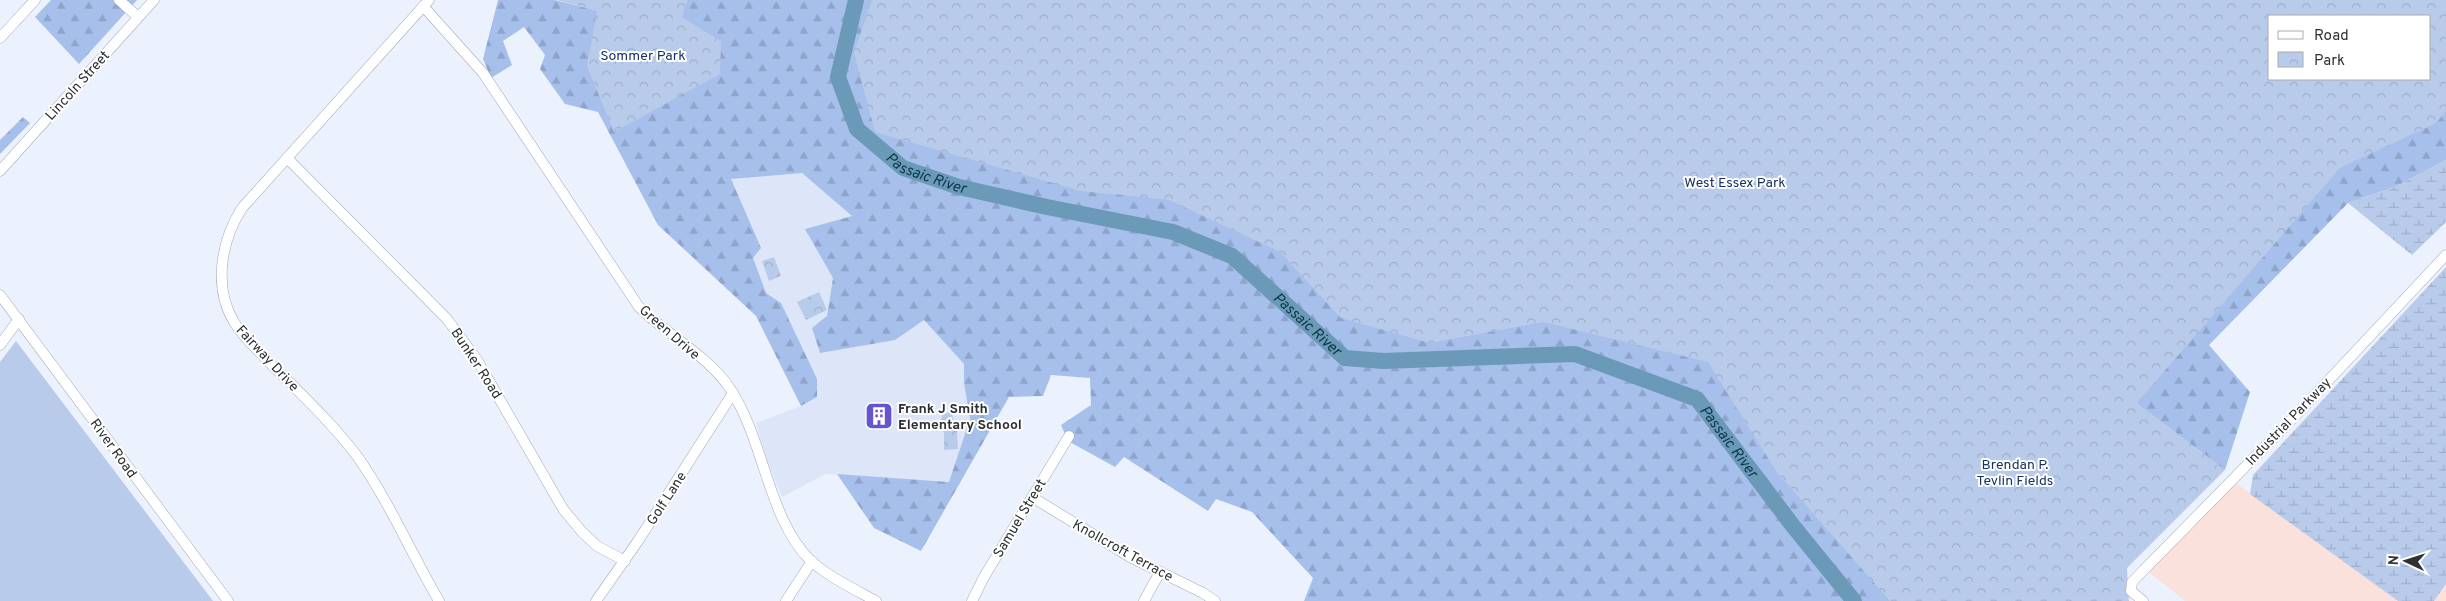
<svg xmlns="http://www.w3.org/2000/svg" width="2446" height="601" font-family="Overpass,sans-serif">
	<style>
		.commercial { fill: #fbe1db }
		.built { fill: #dce6f8 }
		.grass { fill: #b9cbeb }
		.forest { fill: url(#forest-firs) }
		.wetland { fill: url(#wetland-marsh) }
		.park { fill: url(#park-crowns); fill-rule: evenodd }
		.lines { fill: none; stroke-linecap: round; stroke-linejoin: round }
		.river { stroke: #6a9ab7; stroke-width: 16 }
		.minor-casing { stroke: #a3a9b3; stroke-width: 11 }
		.minor { stroke: #fff; stroke-width: 10 }
		.labels { text-anchor: middle; stroke-width: 4; stroke-linejoin: round; paint-order: stroke }
		.park-label { font-size: 14px; fill: #163266; stroke: #fff }
		.street-label { font-size: 14px; fill: #2e3034; stroke: #fff }
		.poi-label { font-size: 14px; font-weight: bold; fill: #2e3034; stroke: #fff; text-anchor: start }
		.water-label { font-size: 15px; font-style: italic; fill: #0c364b; stroke: #fff }
	</style>
	<defs>
		<pattern id="forest-firs" width="22" height="20" patternUnits="userSpaceOnUse" patternTransform="scale(1.25)"><rect width="22" height="20" fill="#a6bfeb"/><path d="M5 1l3.5 6h-7zM16 11l3.5 6h-7z" fill="#8fa4ca"/></pattern>
		<pattern id="wetland-marsh" width="20" height="14" patternUnits="userSpaceOnUse" patternTransform="scale(1.25)"><rect width="20" height="14" fill="#b9cbeb"/><path d="M1 5h8M5 5V1M11 12h8M15 12V8" fill="none" stroke="#9fafca"/></pattern>
		<pattern id="park-crowns" width="20" height="18" patternUnits="userSpaceOnUse" patternTransform="scale(1.25)"><rect width="20" height="18" fill="#b9cbeb"/><path d="M2 6a3 3 0 1 1 6 0M12 15a3 3 0 1 1 6 0" fill="none" stroke="#9fafca"/></pattern>
	</defs>
	<rect width="100%" height="100%" fill="#ecf2fd"/>
	<g class="commercial">
		<polygon points="2233,481 2377,584 2398,601 2185,601 2145,569"/>
		<polygon points="2446,584 2446,601 2434,601"/>
	</g>
	<polygon class="built" points="802,173 853,216 805,229 833,277 827,316 895,340 924,320 964,364 964,383 970,419 950,482 826,474 782,497 766,458 756,423 801,406 817,397 781,303 766,293 753,258 731,179"/>
	<polygon class="grass" points="16,341 213,601 0,601 0,362"/>
	<g class="forest">
		<polygon points="51,0 137,0 79,64 35,17"/>
		<polygon points="498,0 555,0 721,42 681,17 687,0 1712,0 2270,79 2430,79 2430,16 2446,0 2446,160 2397,186 2348,203 2209,345 2250,392 2225,470 1976,282 1978,601 1304,601 1313,578 1252,512 1216,499 1208,511 1124,457 1115,467 1068,441 1061,425 1091,405 1090,378 1051,375 1043,396 1009,397 921,551 874,528 837,474 949,482 970,419 964,383 964,364 924,320 895,340 820,353 812,328 827,316 833,278 805,229 852,216 802,173 731,179 761,248 753,258 766,293 781,303 817,379 817,397 801,406 756,316 658,225 598,112 565,104 540,69 545,55 524,27 503,41 512,65 491,78 483,59"/>
		<polygon points="23,117 30,123 0,154 0,140"/>
	</g>
	<g class="wetland">
		<polygon points="2446,160 2446,222 2412,255 2348,203 2397,186"/>
		<polygon points="2446,267 2446,584 2434,601 2398,601 2250,494 2253,475"/>
	</g>
	<g class="park">
		<polygon points="557,0 687,0 682,17 721,42 720,74 614,132 587,66 597,11"/>
		<path d="M872,0h1574v111l-10,12 -96,45 -203,235 88,67 -98,98 2,33h-239l-114,-130 -68,-109 -165,-40 -113,21 -89,-25 -61,-66 -111,-52 -88,-9 -206,-59 -21,-79zM2270,16h160v63h-160z"/>
		<polygon points="774,257 781,276 769,281 762,261"/>
		<polygon points="819,292 827,310 806,320 797,302"/>
		<polygon points="951,411 957,431 958,449 944,450 944,433 940,426 942,415"/>
	</g>
	<g class="lines">
		<path class="river" id="s1" d="M856,0l-18,77 19,52 46,39 56,19 88,20 126,25 59,24 113,102 38,3 192,-7 122,45 96,127 61,75"/>
		<defs>
			<g id="minor">
				<polyline points="119,0 138,17"/>
				<path d="M429,0l-187,208c-21,33 -29,79 -8,114 10,17 25,29 38,43 29,29 60,58 85,91 32,45 54,97 82,145"/>
				<path d="M423,6l60,67 156,234c27,27 69,49 90,80 36,53 38,131 82,174 18,16 43,28 65,40"/>
				<polyline points="0,38 35,0"/>
				<polyline points="287,158 447,319 477,360 563,509 582,532 597,546 625,561"/>
				<polyline points="0,171 154,0"/>
				<polyline points="0,295 228,601"/>
				<polyline points="0,345 19,319"/>
				<polyline points="1032,497 1130,557 1203,593 1215,601"/>
				<polyline points="596,601 638,541 733,393"/>
				<polyline points="786,601 812,561"/>
				<polyline points="972,601 984,577 1069,436"/>
				<polyline points="1144,601 1160,572"/>
				<polyline points="2143,601 2131,591 2132,582 2298,413 2446,255"/>
			</g>
		</defs>
		<use href="#minor" class="minor-casing"/>
		<use href="#minor" class="minor"/>
	</g>
	<defs>
		<symbol id="building-square" viewBox="-11 -11 22 22"><rect x="-9" y="-9" width="18" height="18" rx="4" fill="#6655ce" stroke="#fff"/><path d="M-4-6H4V6H1V3H-1V6H-4ZM-2.5-4.3h1.7v1.8h-1.7ZM.8-4.3h1.7v1.8H.8ZM-2.5-1h1.7V.8h-1.7ZM.8-1h1.7V.8H.8Z" fill="#fff"/></symbol>
	</defs>
	<g fill-rule="evenodd">
		<use href="#building-square" x="863" y="400" width="32" height="32"/>
	</g>
	<g class="labels">
		<g class="park-label">
			<text x="643" y="60">Sommer Park</text>
			<text x="1735" y="187">West Essex Park</text>
			<text x="2015" y="469">Brendan P.<tspan x="2015" dy="16">Tevlin Fields</tspan></text>
		</g>
		<g class="street-label">
			<text transform="translate(77 85) rotate(-48)" y="5">Lincoln Street</text>
			<text transform="translate(670 332) rotate(41)" y="5">Green Drive</text>
			<text transform="translate(268 358) rotate(47)" y="5">Fairway Drive</text>
			<text transform="translate(477 363) rotate(57)" y="5">Bunker Road</text>
			<text transform="translate(2288 421) rotate(-46)" y="5">Industrial Parkway</text>
			<text transform="translate(114 448) rotate(54)" y="5">River Road</text>
			<text transform="translate(666 498) rotate(-57)" y="5">Golf Lane</text>
			<text transform="translate(1019 518) rotate(-59)" y="5">Samuel Street</text>
			<text transform="translate(1123 550) rotate(29)" y="5">Knollcroft Terrace</text>
		</g>
		<g class="poi-label">
			<text x="898" y="413">Frank J Smith<tspan x="898" dy="16">Elementary School</tspan></text>
		</g>
		<g class="water-label">
			<text dy="5" stroke="none"><textPath href="#s1" startOffset="218">Passaic River</textPath></text>
			<text dy="5" stroke="none"><textPath href="#s1" startOffset="638">Passaic River</textPath></text>
			<text dy="5" stroke="none"><textPath href="#s1" startOffset="1102">Passaic River</textPath></text>
		</g>
	</g>
	<rect x="2268" y="15" width="162" height="65" fill="#ffffff" stroke="#abacae"/>
	<rect x="2278" y="31" width="25" height="8" fill="#ffffff" stroke="#abacae"/>
	<text x="2314" y="40" font-size="15" fill="#2e3034">Road</text>
	<rect x="2278" y="52" width="25" height="15" fill="url(#park-crowns)" stroke="#abacae"/>
	<text x="2314" y="65" font-size="15" fill="#2e3034">Park</text>
	<g transform="translate(2406 561) rotate(274)" stroke="#ffffff" stroke-width="4" paint-order="stroke">
	<path d="M0-4L9 19L0 12L-9 19Z" fill="#2e3034"/>
	<text y="-8" font-size="14" font-weight="bold" text-anchor="middle" fill="#2e3034">N</text>
	</g>
</svg>
